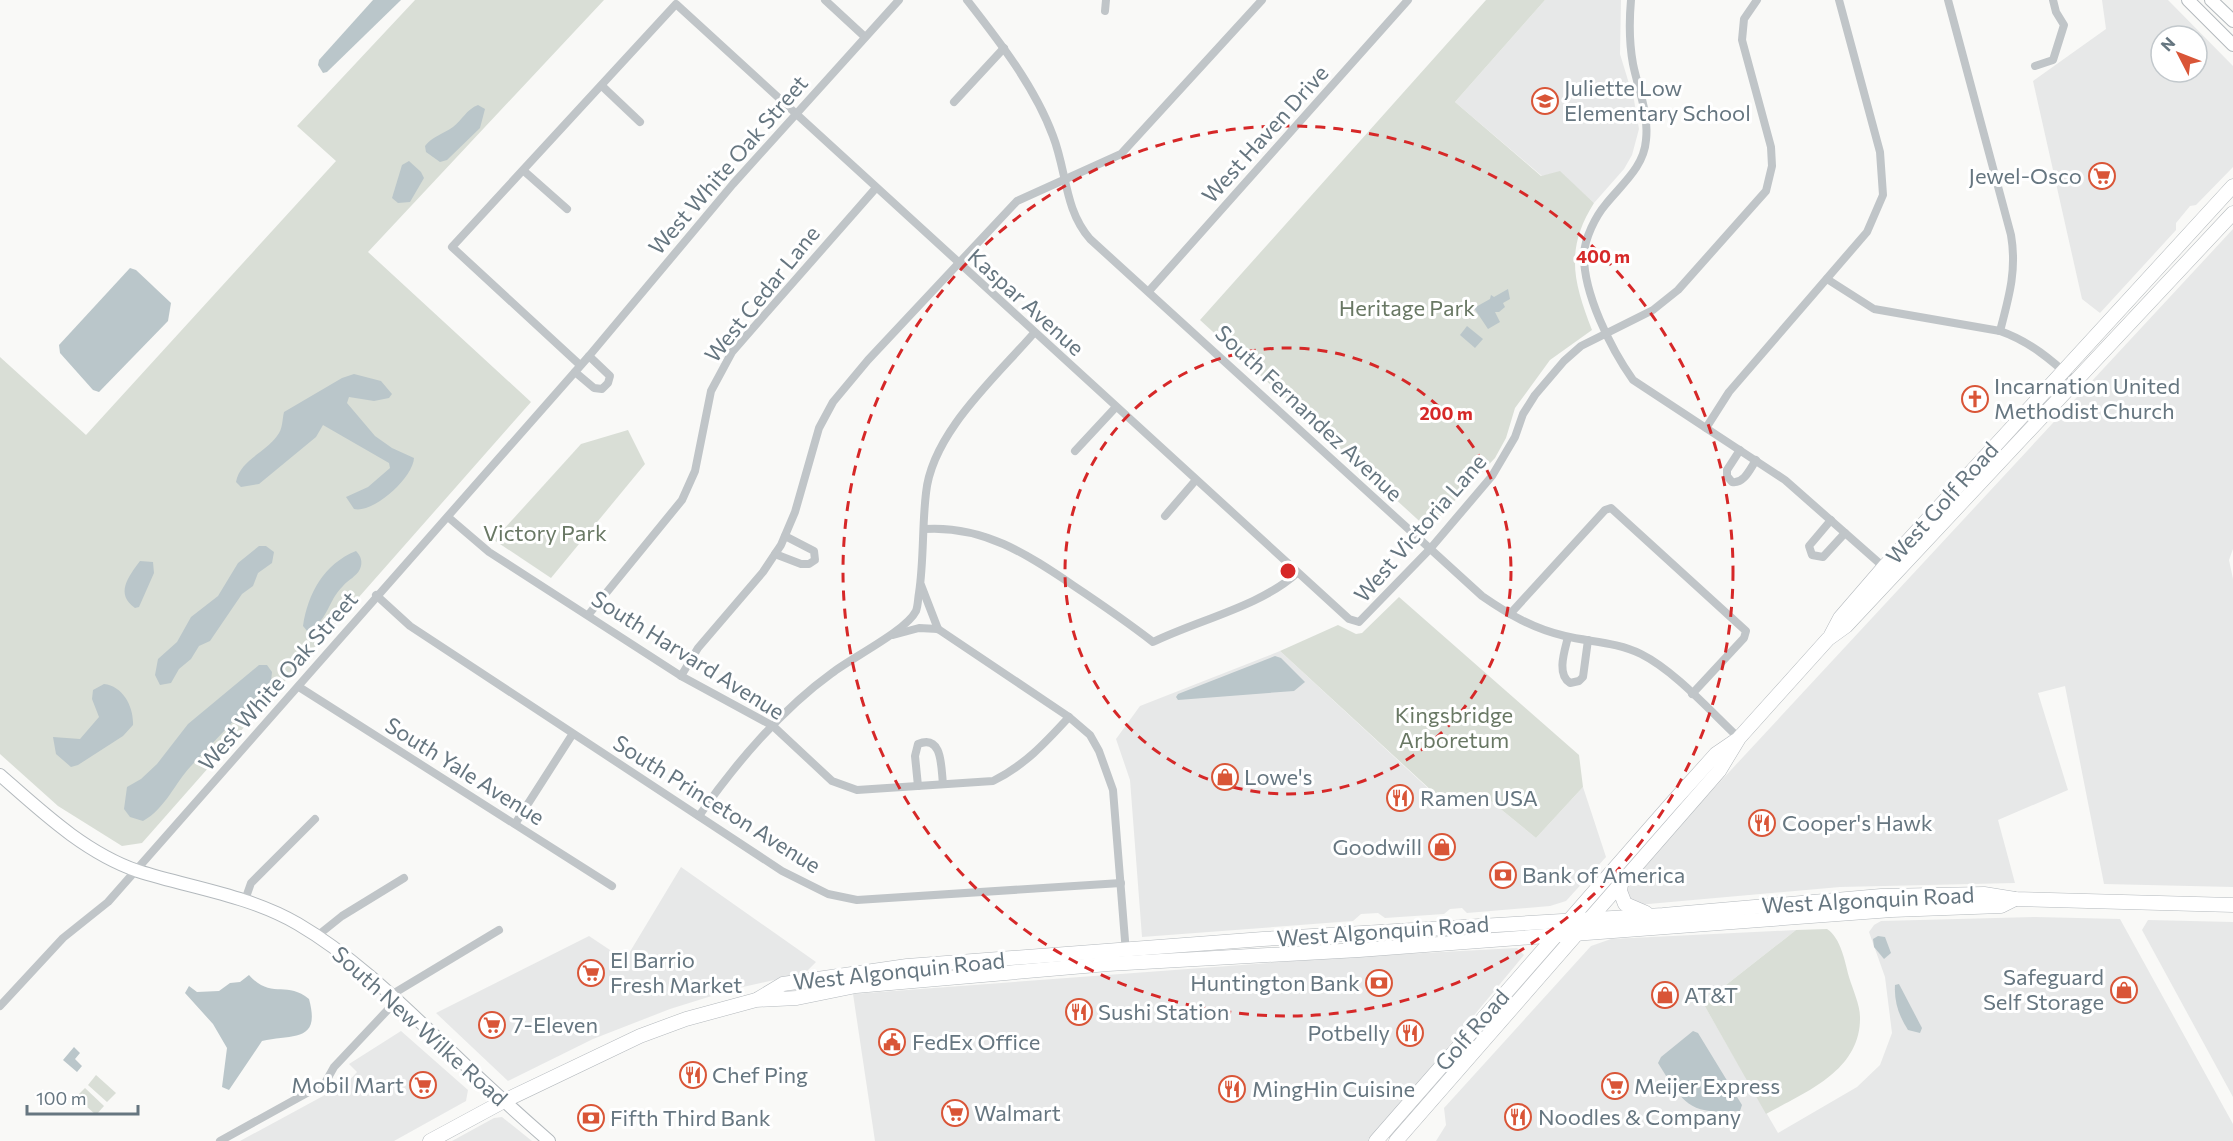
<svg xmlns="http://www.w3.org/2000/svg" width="2233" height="1141" font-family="Commissioner,sans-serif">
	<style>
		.built { fill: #e7e8e8; fill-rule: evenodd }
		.green { fill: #d9ded6 }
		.water { fill: #bac6ca }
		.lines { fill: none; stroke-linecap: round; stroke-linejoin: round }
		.secondary-casing { stroke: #b3b9bd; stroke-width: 14 }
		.primary-casing { stroke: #b4b9bd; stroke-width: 15 }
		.street { stroke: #c0c5c8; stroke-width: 8 }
		.secondary { stroke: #fff; stroke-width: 12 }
		.primary { stroke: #fff; stroke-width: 14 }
		.ring { fill: none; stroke: #d62828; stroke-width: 3; stroke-dasharray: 10 8 }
		.labels { text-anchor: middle; stroke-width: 6; stroke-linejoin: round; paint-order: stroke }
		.poi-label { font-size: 22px; fill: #667680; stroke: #fff; text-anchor: start }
		.street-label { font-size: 22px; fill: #667680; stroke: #fff }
		.park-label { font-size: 22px; fill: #697864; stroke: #fff }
		.centre { fill: #d62828; stroke: #fff; stroke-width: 3 }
		.ring-label { font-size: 18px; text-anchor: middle; font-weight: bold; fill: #d62828; stroke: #fff; stroke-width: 6; stroke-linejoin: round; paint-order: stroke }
	</style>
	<rect width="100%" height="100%" fill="#f9f9f7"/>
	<g class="built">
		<polygon points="1545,0 1621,0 1620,54 1634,100 1639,129 1632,155 1624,169 1594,203 1560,172 1542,176 1455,102"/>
		<path d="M2102,0h66l65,66v101l-37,38 -6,1 -14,17v7l-76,83 -18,-14 -49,-218 73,-52zM2161,36h36v36h-36z"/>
		<polygon points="2233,229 2233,549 2229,560 2233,579 2233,887 2104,884 2065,686 2038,693 2068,790 1998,820 2015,883 1840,887 1637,905 1632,903 1624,888 1628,881"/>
		<polygon points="1280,651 1445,804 1481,793 1536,838 1583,787 1606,857 1566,901 1550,906 1467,913 1462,908 1450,909 1444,914 1385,918 1378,913 1361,914 1353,921 1142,937 1130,780 1116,739 1140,706"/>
		<polygon points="681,867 816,962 805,973 734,989 670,1009 593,1039 508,1081 436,1013 589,936 625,960"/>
		<polygon points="2035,917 2120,919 2233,1124 2233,1141 1436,1141 1446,1125 1444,1108 1591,946 1611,939 1796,930 1703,1003 1778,1133 1857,1087 1880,1065 1892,1033 1885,977 1869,932 1874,925 1881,921"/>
		<polygon points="2148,920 2233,922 2233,1097 2142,930"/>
		<polygon points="1517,948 1524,955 1370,1141 875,1141 853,994 1348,957"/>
		<polygon points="401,1031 468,1090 466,1101 394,1141 240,1141 347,1083 357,1072 349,1064"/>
		<polygon points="502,1117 532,1141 452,1141 494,1118"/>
	</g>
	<g class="green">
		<polygon points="415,0 604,0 368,252 531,402 142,843 122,846 58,806 0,754 0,357 86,435 336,161 297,126"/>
		<path d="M1486,0h59l-90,102 86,74 19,-5 34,32c-29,46 -21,78 -2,127l-42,30 -35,48 -9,30 -11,20 -67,71 -228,-209z"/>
		<polygon points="628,430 645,464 551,578 494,540 581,444"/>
		<polygon points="1399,597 1579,755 1583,787 1536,838 1481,793 1446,804 1280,651 1338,625 1356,634 1362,633"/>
		<path d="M1827,929c14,9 18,33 22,48 4,13 11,28 11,40 1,54 -55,75 -94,97l-63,-111 93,-73z"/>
		<polygon points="96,1075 116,1093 107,1102 88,1085"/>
		<polygon points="85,1088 104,1106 96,1115 76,1097"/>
	</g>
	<g class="water">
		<polygon points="373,0 401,0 327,72 323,73 318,65 319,60"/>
		<path d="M478,105l7,4 -5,19 -33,32 -7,2 -14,-10 -1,-6c8,-10 18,-12 28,-19 9,-7 14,-18 25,-22z"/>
		<polygon points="409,161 421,172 424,178 410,202 398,203 392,198 402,165"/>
		<polygon points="130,268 136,270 171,303 168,321 99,392 93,390 60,353 59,345"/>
		<polygon points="1508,289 1510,299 1503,303 1505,307 1499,312 1495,312 1500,322 1488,329 1474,308 1490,299 1491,295 1494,297"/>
		<polygon points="1467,326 1483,339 1475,348 1460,335"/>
		<path d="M354,374l27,7 11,13 -3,4 -15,3 -25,-4 -2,6 28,33 17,12 22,10c-1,20 -41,56 -60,51l-8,-12 22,-10 22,-19 -1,-5 -66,-38 -7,12 -57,47 -18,3 -5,-5c4,-22 29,-29 41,-46 6,-7 5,-16 7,-24l58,-34z"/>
		<polygon points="259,546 266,546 274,552 272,563 258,573 253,586 242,594 210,641 199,646 191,659 179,669 171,683 160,685 155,675 158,659 177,642 191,617 218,596 238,563"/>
		<path d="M356,551c5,5 7,11 4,18 -3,7 -12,11 -17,17 -16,16 -14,33 -35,46l-5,-6c5,-33 21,-62 53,-75z"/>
		<path d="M140,561l13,1 1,11 -15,34 -4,1c-20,-14 -7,-31 5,-47z"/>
		<polygon points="1275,656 1281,658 1305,682 1294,691 1178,700 1176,697 1178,694"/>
		<path d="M259,665h8l5,7 -1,10c-27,27 -53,56 -80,84 -16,17 -26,43 -48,55l-13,-4 -6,-8 3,-22 14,-8 16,-15 31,-40z"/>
		<path d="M104,684c19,2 30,23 29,41l-10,11 -45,29 -7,2 -15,-13 -3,-17 27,2 19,-22 -7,-18 1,-9z"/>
		<polygon points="1878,936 1885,937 1891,953 1884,959 1874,947 1873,939"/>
		<path d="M249,975c22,25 37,5 60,24 12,44 -16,35 -47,42l-33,49 -7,-3 5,-39 -14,-24 -28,-31 4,-7 8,6 22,-1 11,-8 10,-1z"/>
		<path d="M1899,984l23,44 -2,5 -12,-3c-9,-14 -14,-28 -13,-45z"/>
		<path d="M1693,1031l5,2 44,72 -2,6c-52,4 -56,-7 -82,-48l3,-6z"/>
		<polygon points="74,1047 80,1053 75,1059 82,1066 77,1072 63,1060"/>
	</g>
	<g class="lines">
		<defs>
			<g id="secondary">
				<polyline points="2188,0 2233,45"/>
				<polyline points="2211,0 2233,21"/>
				<path d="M0,775c41,36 85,78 138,96 53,17 110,24 160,53 51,30 94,71 137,112 37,36 75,71 114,105"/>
			</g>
			<g id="primary">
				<polyline points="1831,635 1840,618 1884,567 2233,186"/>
				<polyline points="1621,884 1620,891 1625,904 1646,913"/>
				<polyline points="758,999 783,984 907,966 1263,939 1663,915 1881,896 1984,894 2015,899 2233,905"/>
				<polyline points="430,1141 504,1101 640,1036 686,1019 756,1000 797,998 856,986 1108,964 1359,950 1892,910 2001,906 2015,899"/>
				<polyline points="1376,1141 1671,804 1716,754 1735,741"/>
				<polyline points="1396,1141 1719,771 1739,738 1828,639 1846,626 2233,213"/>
			</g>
		</defs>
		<use href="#secondary" class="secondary-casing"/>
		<use href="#primary" class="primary-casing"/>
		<g class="street">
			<polyline points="825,0 865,37"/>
			<path d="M967,0c32,41 68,87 86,136 14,36 11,73 37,103l392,357c26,18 52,33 83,40 25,6 52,6 76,18 34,17 69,57 98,84"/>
			<path d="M1631,0c-2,22 -2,42 2,64 5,25 16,49 13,76 -2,27 -24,44 -40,64 -11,13 -21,34 -22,50 -1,39 27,95 49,126l152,100 101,89"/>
			<path d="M1948,0l63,235c6,35 -2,62 -11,96"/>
			<polyline points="1105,11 1106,0"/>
			<polyline points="2035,66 2053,60 2064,25 2056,12 2053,0"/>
			<polyline points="602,86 640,122"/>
			<polyline points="954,102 1004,48"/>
			<polyline points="524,171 567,209"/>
			<path d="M1827,279l47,30 126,22c29,10 52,29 74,50"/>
			<polyline points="1149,291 1408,0"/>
			<polyline points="580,365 452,247 676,4 1349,619 1359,622 1430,549 1492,476 1515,437 1523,414 1535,395 1564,361 1581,346 1653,310 1678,290 1766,191 1772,166 1771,147 1742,40 1744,19 1757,0"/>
			<polyline points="575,372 594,388 602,389 608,383 610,376 589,356"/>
			<polyline points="1706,428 1729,392 1867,232 1883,195 1880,152 1839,0"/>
			<path d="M1740,450l-13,20v6l5,6c12,2 18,-13 24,-22"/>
			<polyline points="1075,451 1115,408"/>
			<polyline points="1165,516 1195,481"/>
			<path d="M448,517l41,35 192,124 92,50 59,55 25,9 136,-9c31,-15 53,-39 76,-64"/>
			<polyline points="1831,520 1809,546 1812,555 1823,557 1845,533"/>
			<path d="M924,529c59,-4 103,25 150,57 27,18 53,36 79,56 45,-22 108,-36 144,-69"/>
			<polyline points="775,554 801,564 809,564 815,560 814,551 785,536"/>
			<polyline points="921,585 938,629"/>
			<polyline points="376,595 410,626 782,871 828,894 857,900 1121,883"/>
			<polyline points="589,614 682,500 695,471 711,391 732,352 875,189"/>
			<polyline points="1510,614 1605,510 1611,508 1746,631 1744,638 1692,694"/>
			<polyline points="893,635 919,628 938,629 1069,717 1090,735 1099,751 1113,790 1126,953"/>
			<path d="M1568,637c-3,13 -12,37 2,46l9,-2 4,-4 5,-37"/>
			<polyline points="681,676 698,648 763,572 781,545 795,512 819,428 833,402 868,360 1017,201 1121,154 1262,0"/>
			<polyline points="299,687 612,886"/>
			<path d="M918,786l-3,-30 3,-12c25,-10 23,24 25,40"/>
			<path d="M699,816c35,-51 83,-107 133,-143 19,-15 74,-42 84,-62 2,-5 2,-13 3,-18 5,-33 3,-67 7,-100 6,-60 69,-115 108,-160"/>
			<polyline points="515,824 572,735"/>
			<polyline points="245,900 251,883 315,819"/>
			<polyline points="317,936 342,916 404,878"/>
			<polyline points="391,995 499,930"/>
			<polyline points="0,1006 63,938 108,902 589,356 733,184 899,0"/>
			<polyline points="220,1141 325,1083 334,1067 397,1000"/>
		</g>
		<use href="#secondary" class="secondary"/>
		<use href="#primary" class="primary"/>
	</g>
	<g class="ring">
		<circle cx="1288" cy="571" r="223"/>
		<circle cx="1288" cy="571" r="445"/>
	</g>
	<defs>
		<symbol id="school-ring" viewBox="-11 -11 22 22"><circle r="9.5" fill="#fff" stroke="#d95537" stroke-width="1.5"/><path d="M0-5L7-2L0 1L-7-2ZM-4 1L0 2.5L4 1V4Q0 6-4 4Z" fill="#d95537"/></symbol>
		<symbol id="supermarket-ring" viewBox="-11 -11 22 22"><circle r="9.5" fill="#fff" stroke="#d95537" stroke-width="1.5"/><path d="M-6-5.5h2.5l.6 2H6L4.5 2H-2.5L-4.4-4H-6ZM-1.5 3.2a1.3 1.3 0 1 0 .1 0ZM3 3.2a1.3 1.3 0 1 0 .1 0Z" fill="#d95537"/></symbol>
		<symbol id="church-ring" viewBox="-11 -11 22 22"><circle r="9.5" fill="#fff" stroke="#d95537" stroke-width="1.5"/><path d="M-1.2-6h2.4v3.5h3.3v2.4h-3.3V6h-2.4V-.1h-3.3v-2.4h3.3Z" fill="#d95537"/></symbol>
		<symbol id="shop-ring" viewBox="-11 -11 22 22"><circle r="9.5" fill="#fff" stroke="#d95537" stroke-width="1.5"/><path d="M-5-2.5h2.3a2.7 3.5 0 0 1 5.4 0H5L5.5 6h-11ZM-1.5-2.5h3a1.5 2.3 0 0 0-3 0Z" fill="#d95537"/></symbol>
		<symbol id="restaurant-ring" viewBox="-11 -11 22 22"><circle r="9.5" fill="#fff" stroke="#d95537" stroke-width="1.5"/><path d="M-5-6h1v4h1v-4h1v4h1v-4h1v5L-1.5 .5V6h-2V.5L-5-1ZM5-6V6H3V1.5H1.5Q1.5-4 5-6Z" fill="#d95537"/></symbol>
		<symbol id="bank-ring" viewBox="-11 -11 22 22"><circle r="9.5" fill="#fff" stroke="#d95537" stroke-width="1.5"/><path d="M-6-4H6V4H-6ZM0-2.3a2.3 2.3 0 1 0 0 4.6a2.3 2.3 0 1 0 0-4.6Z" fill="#d95537"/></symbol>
		<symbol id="civic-ring" viewBox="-11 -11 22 22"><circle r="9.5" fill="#fff" stroke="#d95537" stroke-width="1.5"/><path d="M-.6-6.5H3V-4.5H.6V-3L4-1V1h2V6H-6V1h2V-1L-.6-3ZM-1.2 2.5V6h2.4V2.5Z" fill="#d95537"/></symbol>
	</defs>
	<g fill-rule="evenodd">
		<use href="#school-ring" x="1530" y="86" width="30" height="30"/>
		<use href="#supermarket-ring" x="2087" y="161" width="30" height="30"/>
		<use href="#church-ring" x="1960" y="384" width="30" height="30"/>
		<use href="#shop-ring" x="1210" y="762" width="30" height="30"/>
		<use href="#restaurant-ring" x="1385" y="783" width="30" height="30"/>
		<use href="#restaurant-ring" x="1747" y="808" width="30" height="30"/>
		<use href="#shop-ring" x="1427" y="832" width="30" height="30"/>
		<use href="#bank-ring" x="1488" y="860" width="30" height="30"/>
		<use href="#supermarket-ring" x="576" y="958" width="30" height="30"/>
		<use href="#bank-ring" x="1364" y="968" width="30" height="30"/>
		<use href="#shop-ring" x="2109" y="975" width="30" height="30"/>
		<use href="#shop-ring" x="1650" y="980" width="30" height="30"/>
		<use href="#restaurant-ring" x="1064" y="997" width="30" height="30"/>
		<use href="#supermarket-ring" x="477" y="1010" width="30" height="30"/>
		<use href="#restaurant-ring" x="1395" y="1018" width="30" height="30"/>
		<use href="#civic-ring" x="877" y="1027" width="30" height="30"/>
		<use href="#restaurant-ring" x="678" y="1060" width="30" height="30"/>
		<use href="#supermarket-ring" x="408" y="1070" width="30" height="30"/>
		<use href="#supermarket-ring" x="1600" y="1071" width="30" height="30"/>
		<use href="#restaurant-ring" x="1217" y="1074" width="30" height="30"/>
		<use href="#supermarket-ring" x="940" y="1098" width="30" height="30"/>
		<use href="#restaurant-ring" x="1503" y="1102" width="30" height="30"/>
		<use href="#bank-ring" x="576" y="1103" width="30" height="30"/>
	</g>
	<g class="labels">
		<g class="poi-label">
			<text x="1564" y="96">Juliette Low<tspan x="1564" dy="25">Elementary School</tspan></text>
			<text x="2082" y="184" text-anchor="end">Jewel-Osco</text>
			<text x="1994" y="394">Incarnation United<tspan x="1994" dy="25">Methodist Church</tspan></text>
			<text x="1244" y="785">Lowe's</text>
			<text x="1420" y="806">Ramen USA</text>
			<text x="1782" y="831">Cooper's Hawk</text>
			<text x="1422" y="855" text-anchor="end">Goodwill</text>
			<text x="1522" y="883">Bank of America</text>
			<text x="610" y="968">El Barrio<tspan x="610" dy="25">Fresh Market</tspan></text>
			<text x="2104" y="985" text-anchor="end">Safeguard<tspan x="2104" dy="25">Self Storage</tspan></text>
			<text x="1360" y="991" text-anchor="end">Huntington Bank</text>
			<text x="1684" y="1003">AT&amp;T</text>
			<text x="1098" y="1020">Sushi Station</text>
			<text x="512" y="1033">7-Eleven</text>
			<text x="1390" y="1041" text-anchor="end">Potbelly</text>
			<text x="912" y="1050">FedEx Office</text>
			<text x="712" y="1083">Chef Ping</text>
			<text x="404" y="1093" text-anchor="end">Mobil Mart</text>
			<text x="1634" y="1094">Meijer Express</text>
			<text x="1252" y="1097">MingHin Cuisine</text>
			<text x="974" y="1121">Walmart</text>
			<text x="1538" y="1125">Noodles &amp; Company</text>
			<text x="610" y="1126">Fifth Third Bank</text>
		</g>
		<g class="street-label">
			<text transform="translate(1265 134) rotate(-48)" y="8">West Haven Drive</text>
			<text transform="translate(728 165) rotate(-49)" y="8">West White Oak Street</text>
			<text transform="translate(762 294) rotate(-51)" y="8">West Cedar Lane</text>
			<text transform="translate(1026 302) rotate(42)" y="8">Kaspar Avenue</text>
			<text transform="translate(1309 413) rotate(43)" y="8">South Fernandez Avenue</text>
			<text transform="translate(1942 503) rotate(-48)" y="8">West Golf Road</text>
			<text transform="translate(1420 528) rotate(-49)" y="8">West Victoria Lane</text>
			<text transform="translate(688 655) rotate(32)" y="8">South Harvard Avenue</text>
			<text transform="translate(278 681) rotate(-49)" y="8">West White Oak Street</text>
			<text transform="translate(465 771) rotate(32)" y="8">South Yale Avenue</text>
			<text transform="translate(717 804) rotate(32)" y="8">South Princeton Avenue</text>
			<text transform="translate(1868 900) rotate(-3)" y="8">West Algonquin Road</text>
			<text transform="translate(1383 931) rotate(-4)" y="8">West Algonquin Road</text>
			<text transform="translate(899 971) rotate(-6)" y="8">West Algonquin Road</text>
			<text transform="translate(420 1026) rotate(42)" y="8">South New Wilke Road</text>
			<text transform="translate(1472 1030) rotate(-49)" y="8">Golf Road</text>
		</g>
		<g class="park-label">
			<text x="1407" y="316">Heritage Park</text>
			<text x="545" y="541">Victory Park</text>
			<text x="1454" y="723">Kingsbridge<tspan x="1454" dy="25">Arboretum</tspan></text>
		</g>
	</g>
	<circle cx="1288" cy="571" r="9" class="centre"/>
	<g class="ring-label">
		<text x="1603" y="263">400 m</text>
		<text x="1446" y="420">200 m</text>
	</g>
	<g transform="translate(2179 54) rotate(312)"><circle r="28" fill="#ffffff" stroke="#c2c8cc" stroke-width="1.5"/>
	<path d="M0-4.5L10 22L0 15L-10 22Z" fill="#d95537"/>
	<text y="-9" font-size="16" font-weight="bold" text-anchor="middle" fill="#667680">N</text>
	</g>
	<path d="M27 1105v9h111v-9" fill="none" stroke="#667680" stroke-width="3"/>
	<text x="36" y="1105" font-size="18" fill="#667680" stroke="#ffffff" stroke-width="4.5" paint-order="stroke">100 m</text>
</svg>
